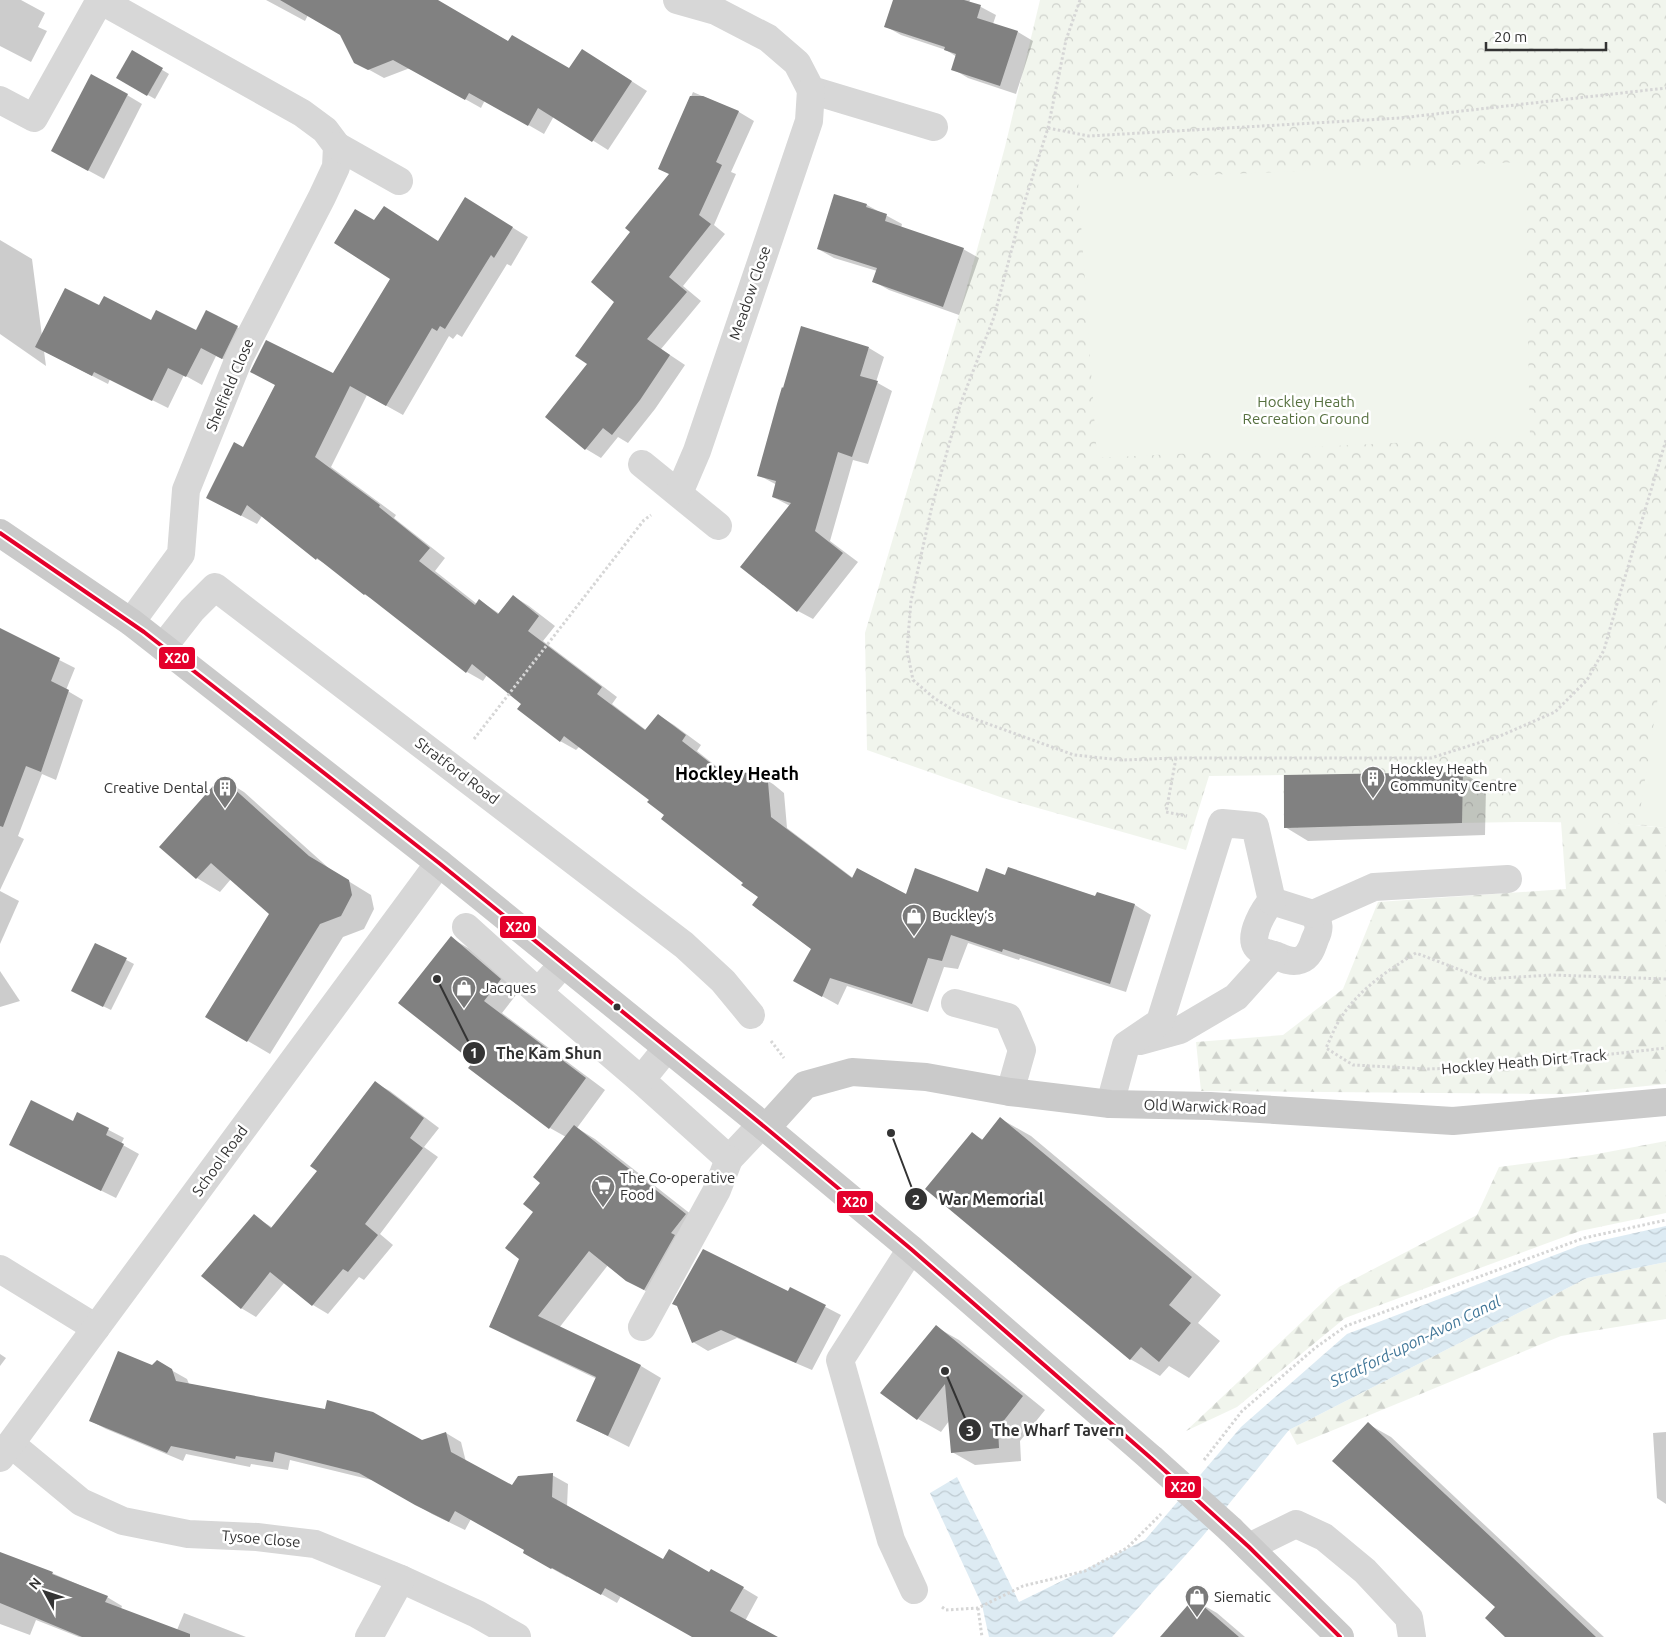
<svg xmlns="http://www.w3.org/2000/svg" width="1666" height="1637" font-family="Ubuntu,sans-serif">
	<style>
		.forest { fill: url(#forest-firs) }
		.park { fill: url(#park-crowns) }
		.garden { fill: #f1f5ed }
		.water { fill: url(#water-waves) }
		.shadow { fill: #0003 }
		.building { fill: #818181 }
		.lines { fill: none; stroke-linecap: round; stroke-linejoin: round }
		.path { stroke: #d6d6d6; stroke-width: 3; stroke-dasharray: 2.5 2.5; stroke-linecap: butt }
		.minor { stroke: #d7d7d7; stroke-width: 28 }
		.major { stroke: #cacaca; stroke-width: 28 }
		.major-bridge { stroke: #cacaca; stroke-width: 28 }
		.bus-1-casing { stroke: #fff; stroke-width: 8 }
		.bus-1 { stroke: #e4002b; stroke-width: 4 }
		.bus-dot { fill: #333; stroke: #fff; stroke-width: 2 }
		.labels { text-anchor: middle; stroke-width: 5; stroke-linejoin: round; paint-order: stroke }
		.street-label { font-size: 15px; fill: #333; stroke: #fff }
		.park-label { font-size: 15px; fill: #56703f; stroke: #fff }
		.poi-label { font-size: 15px; fill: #333; stroke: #fff; text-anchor: start }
		.water-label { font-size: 16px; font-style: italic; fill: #3f7597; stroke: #fff }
		.quarter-label { font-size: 18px; font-weight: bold; fill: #000; stroke: #fff }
		.leader { fill: none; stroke: #333; stroke-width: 2 }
		.callout-dot { fill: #333; stroke: #fff; stroke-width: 2 }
		.mark-label { font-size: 15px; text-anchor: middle; font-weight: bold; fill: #fff }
		.callout-label { font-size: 16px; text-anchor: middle; font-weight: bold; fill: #333; stroke: #fff; stroke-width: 5; stroke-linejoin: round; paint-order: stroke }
		.line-badge { stroke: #fff; stroke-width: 2 }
		.badge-label { font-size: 14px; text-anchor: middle; font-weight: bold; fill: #fff }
	</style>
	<defs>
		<pattern id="forest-firs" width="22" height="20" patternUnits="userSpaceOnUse" patternTransform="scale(1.25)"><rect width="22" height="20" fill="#f1f5ed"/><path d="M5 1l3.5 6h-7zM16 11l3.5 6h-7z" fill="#cfd2cc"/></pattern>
		<pattern id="park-crowns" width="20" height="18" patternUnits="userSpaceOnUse" patternTransform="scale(1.25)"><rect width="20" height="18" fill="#f1f5ed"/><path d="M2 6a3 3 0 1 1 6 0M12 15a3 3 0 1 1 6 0" fill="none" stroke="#cfd2cc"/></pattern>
		<pattern id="water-waves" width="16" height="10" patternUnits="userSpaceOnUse" patternTransform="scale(1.25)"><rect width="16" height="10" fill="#ddebf3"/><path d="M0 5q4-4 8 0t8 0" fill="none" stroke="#becad1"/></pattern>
	</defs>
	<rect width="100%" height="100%" fill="#fff"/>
	<g class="forest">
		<polygon points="1561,822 1604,822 1666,828 1666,1084 1566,1094 1201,1091 1196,1042 1283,1035 1343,989 1378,902 1566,889"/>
		<polygon points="1666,1141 1666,1213 1580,1231 1345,1318 1237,1407 1186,1431 1339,1287 1477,1215 1499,1167 1592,1155"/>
		<polygon points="1666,1262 1666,1319 1561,1336 1297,1445 1289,1430 1587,1278"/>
	</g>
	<path class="park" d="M1040,0h626v828c-50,-6 -99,-6 -149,-6 -77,1 -155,4 -233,6l-1,-53 -74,1 -23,74 -183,-52 -136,-48 -2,-117 98,-332 42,-154z"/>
	<g class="garden">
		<polygon points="1524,162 1530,436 1097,458 1078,180"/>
		<polygon points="1666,646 1666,828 1638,824"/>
	</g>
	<polygon class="water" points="1666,1226 1666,1262 1587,1278 1289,1430 1202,1537 1112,1637 989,1637 982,1605 930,1493 957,1477 1019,1602 1145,1540 1241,1427 1347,1334 1581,1245"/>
	<g class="shadow">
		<polygon points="0,0 21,0 45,13 38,27 47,31 31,62 0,46"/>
		<polygon points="266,0 436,0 509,42 570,70 597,59 647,91 608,150 554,116 544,134 485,100 481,108 410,68 384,78 355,62 341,34 308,15 305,21"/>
		<polygon points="894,0 970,0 969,3 981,7 996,15 993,24 1018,32 1033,41 1016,94 968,78 953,69 957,57 946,50 901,35 885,26"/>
		<polygon points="133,52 169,74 155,99 118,78"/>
		<polygon points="693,92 739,112 754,121 731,172 736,174 714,225 725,234 683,286 701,301 661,349 685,365 655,409 628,443 618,437 601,458 586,449 546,417 589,364 616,302 632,232 670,174 660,168"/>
		<polygon points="127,95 142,104 104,179 67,159"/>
		<polygon points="835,196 867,205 902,224 901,228 963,249 979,258 959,315 889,290 873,281 877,271 834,258 818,249"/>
		<polygon points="481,208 528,237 511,266 507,264 462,337 457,334 453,339 449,336 403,415 367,395 331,467 396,515 394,518 445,558 435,571 477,604 480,601 500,614 513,596 529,606 555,626 543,641 617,697 612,704 646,730 658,715 674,725 701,745 697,751 726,774 756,774 773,784 784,793 787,828 853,878 907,895 978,894 1006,876 1096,898 1098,893 1135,905 1151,915 1126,992 1020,958 1019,960 968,943 958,969 944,967 928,1012 847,986 838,1005 811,990 813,949 744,882 651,800 580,746 576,750 560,741 523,704 487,675 483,681 467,672 377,602 364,594 329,566 317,559 262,516 257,524 208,498 244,448 333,375 392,278 375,222 439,242"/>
		<polygon points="0,240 32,259 42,336 100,307 152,322 197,332 237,327 252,336 238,366 216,356 202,385 184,375 168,408 110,379 108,384 44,351 46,366 0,334"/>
		<polygon points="869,348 884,357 876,382 892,391 868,464 853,460 830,541 858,562 813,619 798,611 742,567 790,506 773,497 777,485 758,475"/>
		<polygon points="0,630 75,668 66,690 83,700 56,780 42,774 18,836 24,839 0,890"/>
		<polygon points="1463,773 1486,787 1485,835 1308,841 1285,827 1285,776"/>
		<polygon points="221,778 244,792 332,871 371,895 374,909 364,929 343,937 270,1054 207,1017 270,914 231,879 220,892 197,878 161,847"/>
		<polygon points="0,891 19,901 0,944"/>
		<polygon points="451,938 470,949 519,991 502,1013 605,1090 577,1128 595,1139 706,1226 649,1293 627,1280 608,1265 559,1328 641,1366 661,1378 629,1447 578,1421 597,1379 511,1338 490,1326 520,1258 535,1211 542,1182 566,1137 550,1128 470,1068 474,1061"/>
		<polygon points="96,944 134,964 111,1010 80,995"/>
		<polygon points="0,971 20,1001 0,1007"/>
		<polygon points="375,1083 390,1091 439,1128 424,1147 438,1157 380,1234 393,1245 364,1280 359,1277 328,1314 313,1305 285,1282 256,1317 241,1308 254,1216 273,1228 318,1171"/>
		<polygon points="78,1114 124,1138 121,1144 139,1154 116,1198 25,1153 73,1123"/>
		<polygon points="1001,1119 1031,1136 1221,1295 1198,1323 1220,1341 1189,1378 1169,1366 1160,1376 1130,1359 972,1134 984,1140"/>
		<polygon points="791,1289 841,1315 812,1370 737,1338 708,1351 693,1342 789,1293"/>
		<polygon points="936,1327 959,1340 1045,1410 1020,1441 1021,1461 975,1465 952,1452 949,1421 941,1432 918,1419"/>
		<polygon points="0,1354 6,1358 0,1366"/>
		<polygon points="157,1362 187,1379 189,1384 421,1441 446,1433 461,1442 466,1462 513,1487 552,1475 568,1484 567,1507 663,1561 710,1573 743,1588 758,1597 745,1621 760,1637 695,1637 621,1596 617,1603 568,1575 567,1577 524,1553 526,1550 471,1519 465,1530 432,1514 376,1481 290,1460 288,1470 251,1464 250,1467 186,1454 183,1461 106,1429 91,1421"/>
		<polygon points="1368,1424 1391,1437 1604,1637 1507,1637 1497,1607"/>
		<polygon points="1666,1432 1666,1504 1657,1498 1653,1433"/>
		<polygon points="0,1554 52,1573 107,1597 122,1606 121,1609 177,1630 184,1613 246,1637 79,1637 36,1620 30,1635 0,1624"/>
		<polygon points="1194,1600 1217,1613 1245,1637 1162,1637"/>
	</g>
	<g class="building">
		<polygon points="280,0 438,0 508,41 512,35 569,68 582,49 632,81 592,142 538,108 528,126 469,93 465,100 393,60 368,70 354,63 340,35"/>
		<polygon points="893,0 964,0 981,5 977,18 1018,31 1000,86 951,70 956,54 944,50 945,47 884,27"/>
		<polygon points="132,50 163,68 147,96 116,78"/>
		<polygon points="91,74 128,94 88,171 51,151"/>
		<polygon points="690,96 703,96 739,111 716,162 722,165 699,215 711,224 669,277 687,292 647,339 670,355 640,400 612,435 603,428 585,450 545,417 587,364 575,356 614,302 591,282 630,232 625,228 669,174 658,169"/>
		<polygon points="834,194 867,204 866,207 887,214 885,221 964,248 943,307 872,282 877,268 817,249"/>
		<polygon points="465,197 513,227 494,258 491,255 445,329 440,326 437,331 432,328 386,406 350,386 315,457 380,505 379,507 430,548 419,561 475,605 479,599 498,614 513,595 539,616 528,631 602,687 597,694 645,730 658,714 686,735 682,741 722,772 757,773 768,782 771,817 852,878 857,868 906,894 915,868 978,892 986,868 1005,875 1008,867 1095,896 1097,892 1135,904 1110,984 1003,949 1002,952 951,935 942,961 928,958 912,1004 830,978 822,997 793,981 811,949 752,905 758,897 741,885 743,883 661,819 664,815 647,802 649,800 564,736 560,742 517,709 521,704 472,664 466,673 365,594 364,595 317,558 316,560 247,505 241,516 206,498 234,442 243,447 275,385 250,372 266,340 333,373 390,279 334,243 355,209 374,220 384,206 438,241"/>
		<polygon points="65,288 99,305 104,296 151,320 156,310 196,330 206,310 238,326 222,359 201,348 186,377 168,368 152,401 94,372 92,376 35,347"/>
		<polygon points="801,326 869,347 860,376 878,381 852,457 838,452 815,531 843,553 797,612 740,567 791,503 772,497 776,481 757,476 777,404 782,387 783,388"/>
		<polygon points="0,628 60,658 51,681 69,690 41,772 26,766 3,827 0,826"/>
		<polygon points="1463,772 1462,823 1284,828 1284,775"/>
		<polygon points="221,777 309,856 349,880 352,895 341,916 320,924 247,1042 205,1017 269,914 211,863 196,879 159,847"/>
		<polygon points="451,936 501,979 484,1001 586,1078 549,1129 468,1068 473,1062 398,1003"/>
		<polygon points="95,943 127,958 103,1007 71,991"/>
		<polygon points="375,1081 424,1118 410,1138 423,1148 365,1224 378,1235 348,1272 343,1269 312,1306 270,1272 241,1309 201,1276 254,1214 271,1228 317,1171 310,1166"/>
		<polygon points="31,1100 73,1121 77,1112 109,1128 106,1135 124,1144 101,1191 9,1145"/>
		<polygon points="1000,1117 1192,1277 1169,1305 1191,1323 1159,1362 1141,1347 1130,1360 925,1189 972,1132 982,1140"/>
		<polygon points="574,1125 686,1214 671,1233 675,1235 644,1290 626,1281 589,1251 538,1316 641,1365 608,1436 576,1421 596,1377 489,1327 519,1259 505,1248 533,1212 523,1204 540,1183 533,1177"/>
		<polygon points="703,1249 788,1291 790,1287 826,1305 796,1363 721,1330 692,1343 677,1306 672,1304"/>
		<polygon points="936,1325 1023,1396 998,1428 999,1448 951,1453 945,1384 917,1420 880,1393"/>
		<polygon points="118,1351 152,1365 157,1360 172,1369 176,1381 325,1409 327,1400 373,1412 422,1440 446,1432 451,1452 512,1485 518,1476 553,1473 552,1497 663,1559 669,1549 709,1572 711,1569 744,1587 730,1611 778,1637 692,1637 605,1588 601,1595 552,1568 551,1569 523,1553 524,1550 455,1511 449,1522 415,1505 359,1473 275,1452 273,1462 236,1456 235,1459 171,1446 167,1453 89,1421"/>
		<polygon points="1368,1422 1492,1538 1596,1637 1505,1637 1485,1618 1495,1607 1332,1461"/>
		<polygon points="0,1552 53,1572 52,1574 108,1596 105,1602 190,1634 190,1637 82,1637 0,1603"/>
		<polygon points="1194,1598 1239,1637 1160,1637"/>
	</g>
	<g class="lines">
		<g class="path">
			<polyline points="1080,0 1066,40 1048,128 1022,210 994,317 960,405 932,506 911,601 907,650 913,680 934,698 958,713 1074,755 1122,760 1176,758 1431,758 1500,736 1555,712 1587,680 1604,650 1619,597 1666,440"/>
			<polyline points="1048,128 1089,136 1400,118 1666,88"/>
			<polyline points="474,739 644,520 651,515"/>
			<polyline points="1176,758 1166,812 1187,816"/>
			<path d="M1666,979l-114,-4 -68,4 -68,-26c-28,17 -56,36 -74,63 -7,10 -11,22 -16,32l27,17 76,4 75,-3 162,-18"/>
			<polyline points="771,1041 784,1058"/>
			<polyline points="1204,1460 1242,1411 1315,1348 1346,1326 1584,1238 1666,1220"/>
			<polyline points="942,1607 946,1610 978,1608 1023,1586 1085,1571 1127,1548 1161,1514"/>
			<polyline points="978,1608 982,1637"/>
		</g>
		<g class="minor">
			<polyline points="677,0 716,11 768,38 797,63 811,90 934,127"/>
			<polyline points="0,100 34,118 100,0 302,113 325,130 337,146 336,167 322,197 240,356 186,490 181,554 131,622"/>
			<polyline points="337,146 399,181"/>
			<polyline points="642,464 718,526"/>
			<polyline points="679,493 697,451 809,121 811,90"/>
			<polyline points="163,647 192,610 215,587 684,945 723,981 751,1015"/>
			<path d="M1272,901l41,13c7,10 7,15 2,25 -3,9 -6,18 -15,21 -8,3 -16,-1 -23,-4 -7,-2 -17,-4 -21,-10 -7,-11 8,-37 16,-45z"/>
			<polyline points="1313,914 1374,887 1508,879"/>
			<polyline points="466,927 538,992"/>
			<polyline points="563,964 538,992 641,1080 729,1159 761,1125"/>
			<polyline points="955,1003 1008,1017 1022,1050 1010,1092"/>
			<polyline points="1140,1041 1180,1030 1236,997 1274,955"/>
			<polyline points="641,1080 667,1048"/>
			<polyline points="1110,1104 1126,1045 1160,1022 1222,823 1255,826 1272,901"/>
			<polyline points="911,1249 840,1360 891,1540 914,1590"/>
			<polyline points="0,1269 96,1328"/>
			<polyline points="642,1327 717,1190 729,1159"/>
			<polyline points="11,1444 81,1502 123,1521 188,1534 257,1537 315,1544 401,1579 477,1614 517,1637"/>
			<polyline points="0,1458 439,863"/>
			<polyline points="1249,1547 1296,1524 1324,1537 1365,1571 1409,1618 1412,1637"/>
			<polyline points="369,1637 401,1579"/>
		</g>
		<g class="major">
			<polyline points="0,533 131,622 439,863 766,1128 911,1249 1152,1459"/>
			<polyline points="766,1128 805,1085 852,1072 926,1077 1010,1092 1110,1104 1210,1106 1453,1121 1666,1102"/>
			<polyline points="1231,1530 1340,1637"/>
		</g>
		<polyline class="major-bridge" points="1152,1459 1231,1530"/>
		<defs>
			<polyline id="bus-1" points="0,533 144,632 439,863 766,1128 911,1249 1152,1459 1249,1547 1340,1637"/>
		</defs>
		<use href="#bus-1" class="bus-1-casing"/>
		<use href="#bus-1" class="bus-1"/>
	</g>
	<defs>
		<symbol id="building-pin" viewBox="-11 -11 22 30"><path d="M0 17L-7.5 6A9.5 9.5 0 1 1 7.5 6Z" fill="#7a7a7a" stroke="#fff"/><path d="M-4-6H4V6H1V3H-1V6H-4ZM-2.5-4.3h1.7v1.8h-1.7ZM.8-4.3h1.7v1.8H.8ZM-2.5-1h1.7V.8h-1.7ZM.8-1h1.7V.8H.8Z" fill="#fff"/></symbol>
		<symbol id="shop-pin" viewBox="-11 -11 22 30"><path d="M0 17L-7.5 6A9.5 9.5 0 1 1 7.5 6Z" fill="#7a7a7a" stroke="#fff"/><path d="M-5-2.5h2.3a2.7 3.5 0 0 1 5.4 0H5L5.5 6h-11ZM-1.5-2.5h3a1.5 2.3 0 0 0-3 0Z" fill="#fff"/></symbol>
		<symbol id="supermarket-pin" viewBox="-11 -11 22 30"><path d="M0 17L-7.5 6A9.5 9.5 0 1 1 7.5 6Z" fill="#7a7a7a" stroke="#fff"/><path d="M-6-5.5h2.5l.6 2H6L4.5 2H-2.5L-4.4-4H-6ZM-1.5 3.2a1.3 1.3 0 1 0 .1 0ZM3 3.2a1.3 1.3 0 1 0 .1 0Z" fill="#fff"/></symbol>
	</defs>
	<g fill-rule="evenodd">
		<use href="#building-pin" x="1359" y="764" width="28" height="38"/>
		<use href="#building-pin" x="211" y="774" width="28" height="38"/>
		<use href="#shop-pin" x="900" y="902" width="28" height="38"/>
		<use href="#shop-pin" x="450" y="974" width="28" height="38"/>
		<use href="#supermarket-pin" x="589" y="1173" width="28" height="38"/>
		<use href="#shop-pin" x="1183" y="1583" width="28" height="38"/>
	</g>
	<circle class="bus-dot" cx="617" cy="1007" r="4.5"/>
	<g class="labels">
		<g class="street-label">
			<text transform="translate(750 293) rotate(-71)" y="5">Meadow Close</text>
			<text transform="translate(230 385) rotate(-67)" y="5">Shelfield Close</text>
			<text transform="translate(457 771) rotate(37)" y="5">Stratford Road</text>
			<text transform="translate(1524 1062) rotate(-5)" y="5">Hockley Heath Dirt Track</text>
			<text transform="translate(1205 1107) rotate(2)" y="5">Old Warwick Road</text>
			<text transform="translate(220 1161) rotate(-54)" y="5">School Road</text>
			<text transform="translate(261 1539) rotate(5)" y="5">Tysoe Close</text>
		</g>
		<g class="park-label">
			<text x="1306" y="407">Hockley Heath<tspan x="1306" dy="17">Recreation Ground</tspan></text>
		</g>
		<g class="poi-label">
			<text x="1390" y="774">Hockley Heath<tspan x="1390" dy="17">Community Centre</tspan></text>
			<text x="208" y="793" text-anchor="end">Creative Dental</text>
			<text x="932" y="921">Buckley’s</text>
			<text x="482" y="993">Jacques</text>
			<text x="620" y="1183">The Co-operative<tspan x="620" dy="17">Food</tspan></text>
			<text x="1214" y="1602">Siematic</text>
		</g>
		<g class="water-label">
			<text transform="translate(1415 1341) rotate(-26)" y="6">Stratford-upon-Avon Canal</text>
		</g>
		<g class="quarter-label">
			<text x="737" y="780">Hockley Heath</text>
		</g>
	</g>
	<path class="leader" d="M437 979L474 1053M891 1133L916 1199M945 1371L970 1430"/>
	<g class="callout-dot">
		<circle cx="437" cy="979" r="5"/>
		<circle cx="891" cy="1133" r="5"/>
		<circle cx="945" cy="1371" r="5"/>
		<circle cx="474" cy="1053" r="12"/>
		<circle cx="916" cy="1199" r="12"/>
		<circle cx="970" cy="1430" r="12"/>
	</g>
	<g class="mark-label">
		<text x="474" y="1058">1</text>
		<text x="916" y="1205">2</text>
		<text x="970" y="1436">3</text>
	</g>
	<g class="callout-label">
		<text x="549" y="1059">The Kam Shun</text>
		<text x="991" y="1205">War Memorial</text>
		<text x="1058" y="1436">The Wharf Tavern</text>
	</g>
	<g class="line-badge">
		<rect x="158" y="646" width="38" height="24" rx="5" fill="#e4002b"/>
		<rect x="499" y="915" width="38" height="24" rx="5" fill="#e4002b"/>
		<rect x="836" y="1190" width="38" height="24" rx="5" fill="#e4002b"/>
		<rect x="1164" y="1475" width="38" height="24" rx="5" fill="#e4002b"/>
	</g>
	<g class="badge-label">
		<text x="177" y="663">X20</text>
		<text x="518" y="932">X20</text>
		<text x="855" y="1207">X20</text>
		<text x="1183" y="1492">X20</text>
	</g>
	<g transform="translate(45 1592) rotate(310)" stroke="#ffffff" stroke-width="4" paint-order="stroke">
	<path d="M0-4L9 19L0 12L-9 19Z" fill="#333333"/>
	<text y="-8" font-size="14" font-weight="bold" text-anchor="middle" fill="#333333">N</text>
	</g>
	<path d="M1486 42v8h120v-8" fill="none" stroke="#333333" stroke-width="2.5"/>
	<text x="1494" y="42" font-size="15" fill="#333333" stroke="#ffffff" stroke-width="4" paint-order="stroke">20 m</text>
</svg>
